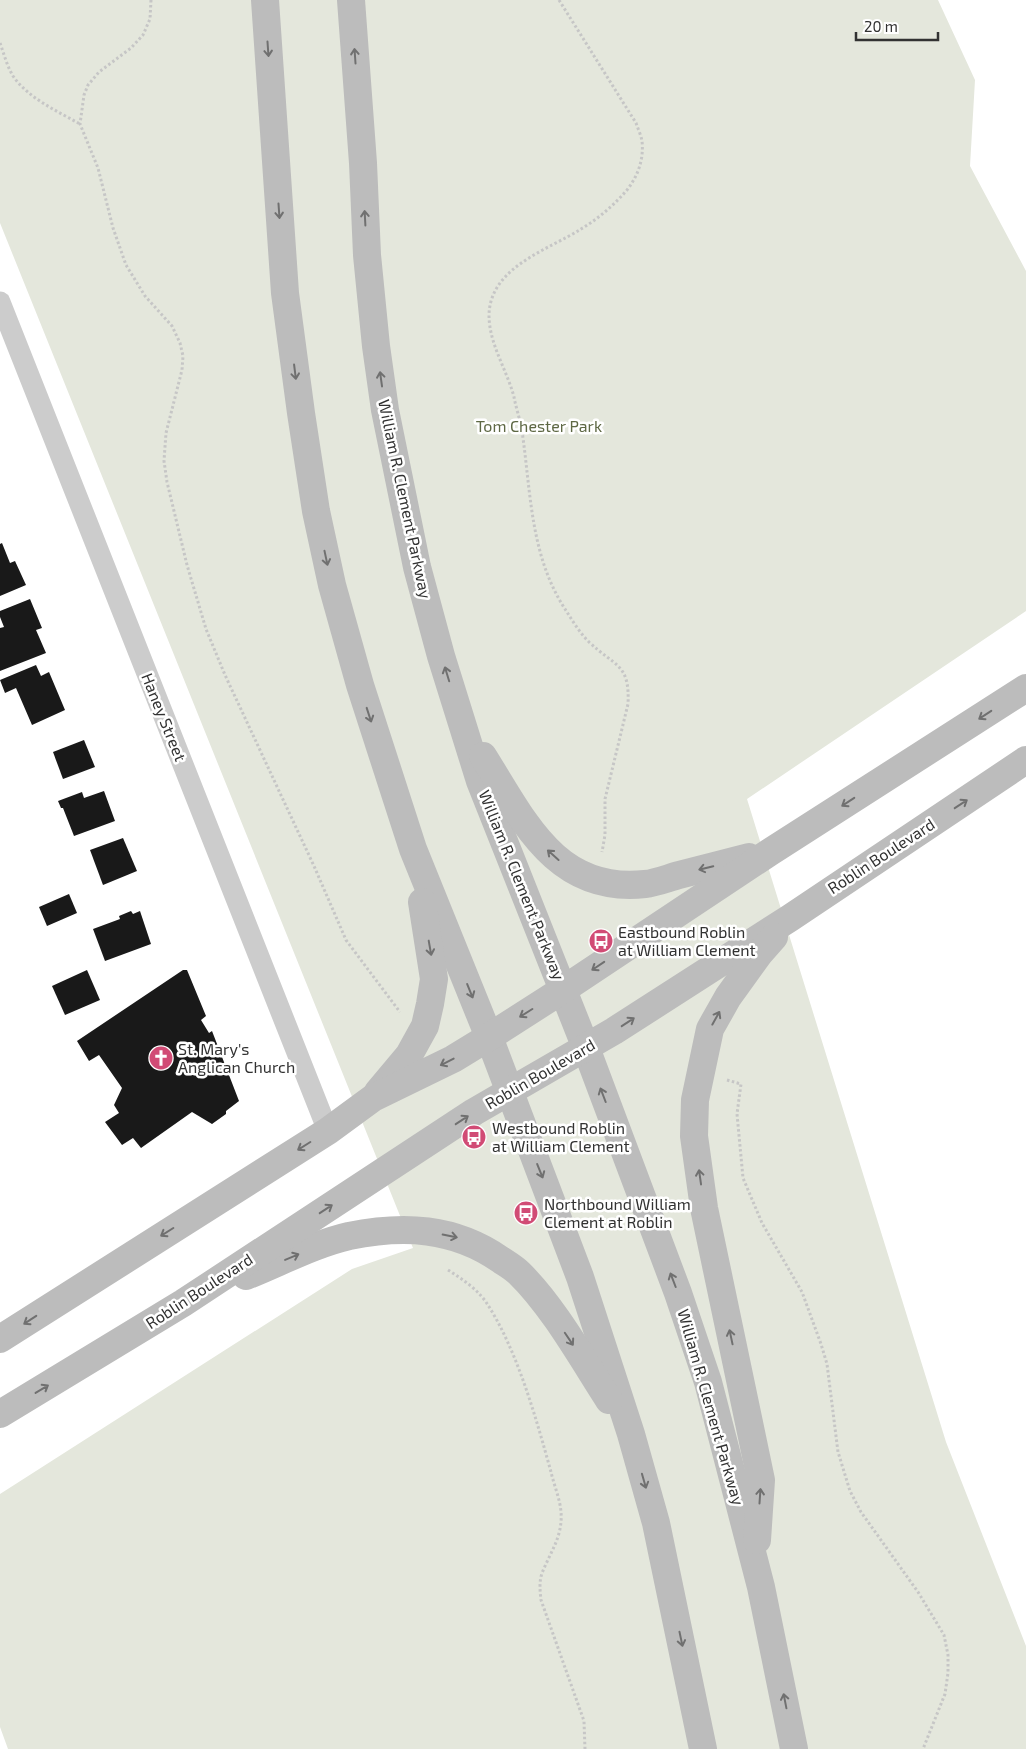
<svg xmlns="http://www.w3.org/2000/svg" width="1026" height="1749" font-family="'Exo 2',sans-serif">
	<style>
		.green { fill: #e4e7dc }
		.building { fill: #191919 }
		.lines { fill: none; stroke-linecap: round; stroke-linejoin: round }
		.path { stroke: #c6c6c6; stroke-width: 3; stroke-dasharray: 2.5 2.5; stroke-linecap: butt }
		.street { stroke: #ccc; stroke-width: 21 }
		.secondary { stroke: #bcbcbc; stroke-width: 28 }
		.oneway { stroke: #707070 }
		.labels { text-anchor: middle; stroke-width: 5; stroke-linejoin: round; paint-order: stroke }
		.park-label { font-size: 16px; fill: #5e6844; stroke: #fff }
		.street-label { font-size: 16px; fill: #323232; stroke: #fff }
		.poi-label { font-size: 16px; fill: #323232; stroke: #fff; text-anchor: start }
	</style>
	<rect width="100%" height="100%" fill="#fff"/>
	<polygon class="green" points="0,0 938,0 975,80 970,166 1026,271 1026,611 747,799 946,1442 1026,1646 1026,1749 8,1749 0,1727 0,1494 352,1269 413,1248 0,223"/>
	<g class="building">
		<polygon points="2,543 10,563 15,561 26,585 0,596 0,544"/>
		<polygon points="30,599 42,628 36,630 46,653 0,671 0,628 4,627 0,617 0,611"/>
		<polygon points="36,665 41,676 49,672 65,710 32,725 16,688 5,693 0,680"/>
		<polygon points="84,740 95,767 63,779 53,752"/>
		<polygon points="104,791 115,821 74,836 63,808 61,808 58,801 82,792 84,798"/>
		<polygon points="123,838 137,871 103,885 90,850"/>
		<polygon points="69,894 77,913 47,926 39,907"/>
		<polygon points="131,911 133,914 140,911 151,944 105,961 93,929 120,919 119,916"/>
		<polygon points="87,970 100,1000 65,1015 52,986"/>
		<polygon points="183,970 187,970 206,1016 201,1020 209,1033 212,1031 239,1101 226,1111 226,1114 212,1124 192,1112 141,1148 133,1138 122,1145 105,1122 119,1113 114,1105 122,1088 99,1055 89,1061 77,1041"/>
	</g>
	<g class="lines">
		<g class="path">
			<polyline points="151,0 150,19 143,35 131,48 99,72 88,85 84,95 80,124 98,168 113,228 126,265 145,296 172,326 180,343 183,356 182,370 166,433 164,461 167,482 187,565 206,629 225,675 314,866 346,940 400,1012"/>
			<path d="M559,0l77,123c2,6 5,12 6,18 2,18 -4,35 -15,49 -13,15 -29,29 -46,39 -33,21 -91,38 -92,86 0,29 18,55 25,82 2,11 6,22 8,34 9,61 8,124 43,178 7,11 14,23 24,33 26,25 41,21 39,62l-23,95v36l-3,17"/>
			<path d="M0,43c4,11 7,23 13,33 15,22 44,35 67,48"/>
			<polyline points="727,1080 741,1084 737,1114 743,1178 762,1223 802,1292 821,1344 827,1364 838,1452 850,1491 861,1512 918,1592 944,1635 948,1655 948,1673 945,1694 923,1749"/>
			<path d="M448,1270c14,9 28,18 38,32 31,47 50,116 65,170 3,13 9,27 10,40 2,24 -11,41 -19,61 -3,9 -2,18 -1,27l43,121 1,28"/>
		</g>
		<polyline class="street" points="0,302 328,1131"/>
		<g class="secondary">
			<polyline points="265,0 285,293 301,413 316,511 332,585 360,685 413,849 489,1037 580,1277 631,1434 656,1523 703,1749"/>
			<polyline points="351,0 363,163 367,255 376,346 385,410 417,567 441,656 480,781 586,1048 678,1293 708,1382 761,1587 794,1749"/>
			<path d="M483,756c40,63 72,138 162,128 11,-1 23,-6 34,-9 23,-6 47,-12 70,-18"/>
			<polyline points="378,1092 409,1055 425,1026 430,1004 434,979 422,902"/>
			<path d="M246,1276c33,-13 68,-32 103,-40 54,-11 105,-9 152,24 6,4 13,8 18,13 34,33 64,87 90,127"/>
			<polyline points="0,1339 328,1131 373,1098 453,1059 489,1037 564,989 770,852 1026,688"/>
			<polyline points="0,1414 183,1303 474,1112 614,1031 790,918 1026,760"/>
			<polyline points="757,1540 761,1480 704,1208 694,1136 695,1100 710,1029 728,997 759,954 774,937"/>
		</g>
	</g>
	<defs><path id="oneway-shaft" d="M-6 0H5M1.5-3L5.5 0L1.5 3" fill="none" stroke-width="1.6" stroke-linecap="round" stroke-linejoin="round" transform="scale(1.25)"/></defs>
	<g class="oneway">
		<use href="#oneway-shaft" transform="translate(268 49) rotate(86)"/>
		<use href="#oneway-shaft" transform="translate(355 56) rotate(-94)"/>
		<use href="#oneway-shaft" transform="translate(279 211) rotate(86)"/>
		<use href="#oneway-shaft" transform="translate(365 218) rotate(-93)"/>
		<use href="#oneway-shaft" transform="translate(295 372) rotate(83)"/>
		<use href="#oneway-shaft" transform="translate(381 379) rotate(-98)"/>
		<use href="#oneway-shaft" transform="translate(326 558) rotate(78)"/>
		<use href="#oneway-shaft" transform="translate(447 674) rotate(-107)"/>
		<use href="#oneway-shaft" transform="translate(369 715) rotate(72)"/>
		<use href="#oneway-shaft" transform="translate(985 715) rotate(147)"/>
		<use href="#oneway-shaft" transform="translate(848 802) rotate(147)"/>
		<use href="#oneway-shaft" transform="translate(961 804) rotate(-33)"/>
		<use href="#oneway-shaft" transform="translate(553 855) rotate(-138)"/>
		<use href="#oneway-shaft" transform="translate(706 868) rotate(166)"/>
		<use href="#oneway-shaft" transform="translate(430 948) rotate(80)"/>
		<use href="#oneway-shaft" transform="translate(598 966) rotate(146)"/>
		<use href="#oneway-shaft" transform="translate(470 991) rotate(68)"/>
		<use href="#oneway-shaft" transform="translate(526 1013) rotate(148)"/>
		<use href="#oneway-shaft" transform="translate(716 1018) rotate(-61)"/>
		<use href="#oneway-shaft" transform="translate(628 1022) rotate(-33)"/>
		<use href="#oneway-shaft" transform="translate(447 1062) rotate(153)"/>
		<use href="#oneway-shaft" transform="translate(603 1095) rotate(-111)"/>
		<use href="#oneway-shaft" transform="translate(462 1120) rotate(-33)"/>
		<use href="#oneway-shaft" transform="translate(304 1146) rotate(148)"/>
		<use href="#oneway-shaft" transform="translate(540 1171) rotate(68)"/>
		<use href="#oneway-shaft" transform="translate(700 1177) rotate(-98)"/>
		<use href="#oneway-shaft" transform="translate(326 1209) rotate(-33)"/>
		<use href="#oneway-shaft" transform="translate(167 1232) rotate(148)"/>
		<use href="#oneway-shaft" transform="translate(450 1236) rotate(11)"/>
		<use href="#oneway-shaft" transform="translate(292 1257) rotate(-23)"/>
		<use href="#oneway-shaft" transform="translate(673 1280) rotate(-111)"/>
		<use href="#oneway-shaft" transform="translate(30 1320) rotate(147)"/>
		<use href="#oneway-shaft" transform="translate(731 1337) rotate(-102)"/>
		<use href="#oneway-shaft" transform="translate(569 1339) rotate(56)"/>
		<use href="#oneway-shaft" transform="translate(42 1389) rotate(-31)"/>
		<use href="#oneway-shaft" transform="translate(644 1481) rotate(74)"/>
		<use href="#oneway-shaft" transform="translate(760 1496) rotate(-86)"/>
		<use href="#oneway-shaft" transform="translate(681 1639) rotate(78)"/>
		<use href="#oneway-shaft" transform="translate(785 1701) rotate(-101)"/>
	</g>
	<defs>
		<symbol id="bus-disc" viewBox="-11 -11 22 22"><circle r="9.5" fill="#d14b75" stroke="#fff"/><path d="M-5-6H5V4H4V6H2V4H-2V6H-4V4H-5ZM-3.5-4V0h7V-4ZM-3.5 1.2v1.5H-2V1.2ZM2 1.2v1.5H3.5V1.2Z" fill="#fff"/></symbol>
		<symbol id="church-disc" viewBox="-11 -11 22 22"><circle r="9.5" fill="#d14b75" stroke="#fff"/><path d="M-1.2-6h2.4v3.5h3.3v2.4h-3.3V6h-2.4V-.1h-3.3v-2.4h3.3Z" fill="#fff"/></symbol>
	</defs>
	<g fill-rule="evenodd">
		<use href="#bus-disc" x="587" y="927" width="28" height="28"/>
		<use href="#church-disc" x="147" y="1044" width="28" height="28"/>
		<use href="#bus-disc" x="460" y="1123" width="28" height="28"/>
		<use href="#bus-disc" x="512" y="1199" width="28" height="28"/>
	</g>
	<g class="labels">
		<g class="park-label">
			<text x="539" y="432">Tom Chester Park</text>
		</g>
		<g class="street-label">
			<text transform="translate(405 499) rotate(78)" y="6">William R. Clement Parkway</text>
			<text transform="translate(164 717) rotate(68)" y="6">Haney Street</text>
			<text transform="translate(881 856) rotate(-33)" y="6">Roblin Boulevard</text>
			<text transform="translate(522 885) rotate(68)" y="6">William R. Clement Parkway</text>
			<text transform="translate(540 1074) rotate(-30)" y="6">Roblin Boulevard</text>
			<text transform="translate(199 1291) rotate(-33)" y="6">Roblin Boulevard</text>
			<text transform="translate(711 1407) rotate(74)" y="6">William R. Clement Parkway</text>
		</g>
		<g class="poi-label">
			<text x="618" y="938">Eastbound Roblin<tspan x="618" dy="18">at William Clement</tspan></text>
			<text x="178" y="1055">St. Mary's<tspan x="178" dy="18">Anglican Church</tspan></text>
			<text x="492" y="1134">Westbound Roblin<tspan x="492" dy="18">at William Clement</tspan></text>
			<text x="544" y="1210">Northbound William<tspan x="544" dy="18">Clement at Roblin</tspan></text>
		</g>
	</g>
	<path d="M856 32v8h82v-8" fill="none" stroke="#323232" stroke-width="2.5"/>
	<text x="864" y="32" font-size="15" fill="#323232" stroke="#ffffff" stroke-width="4" paint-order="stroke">20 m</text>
</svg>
